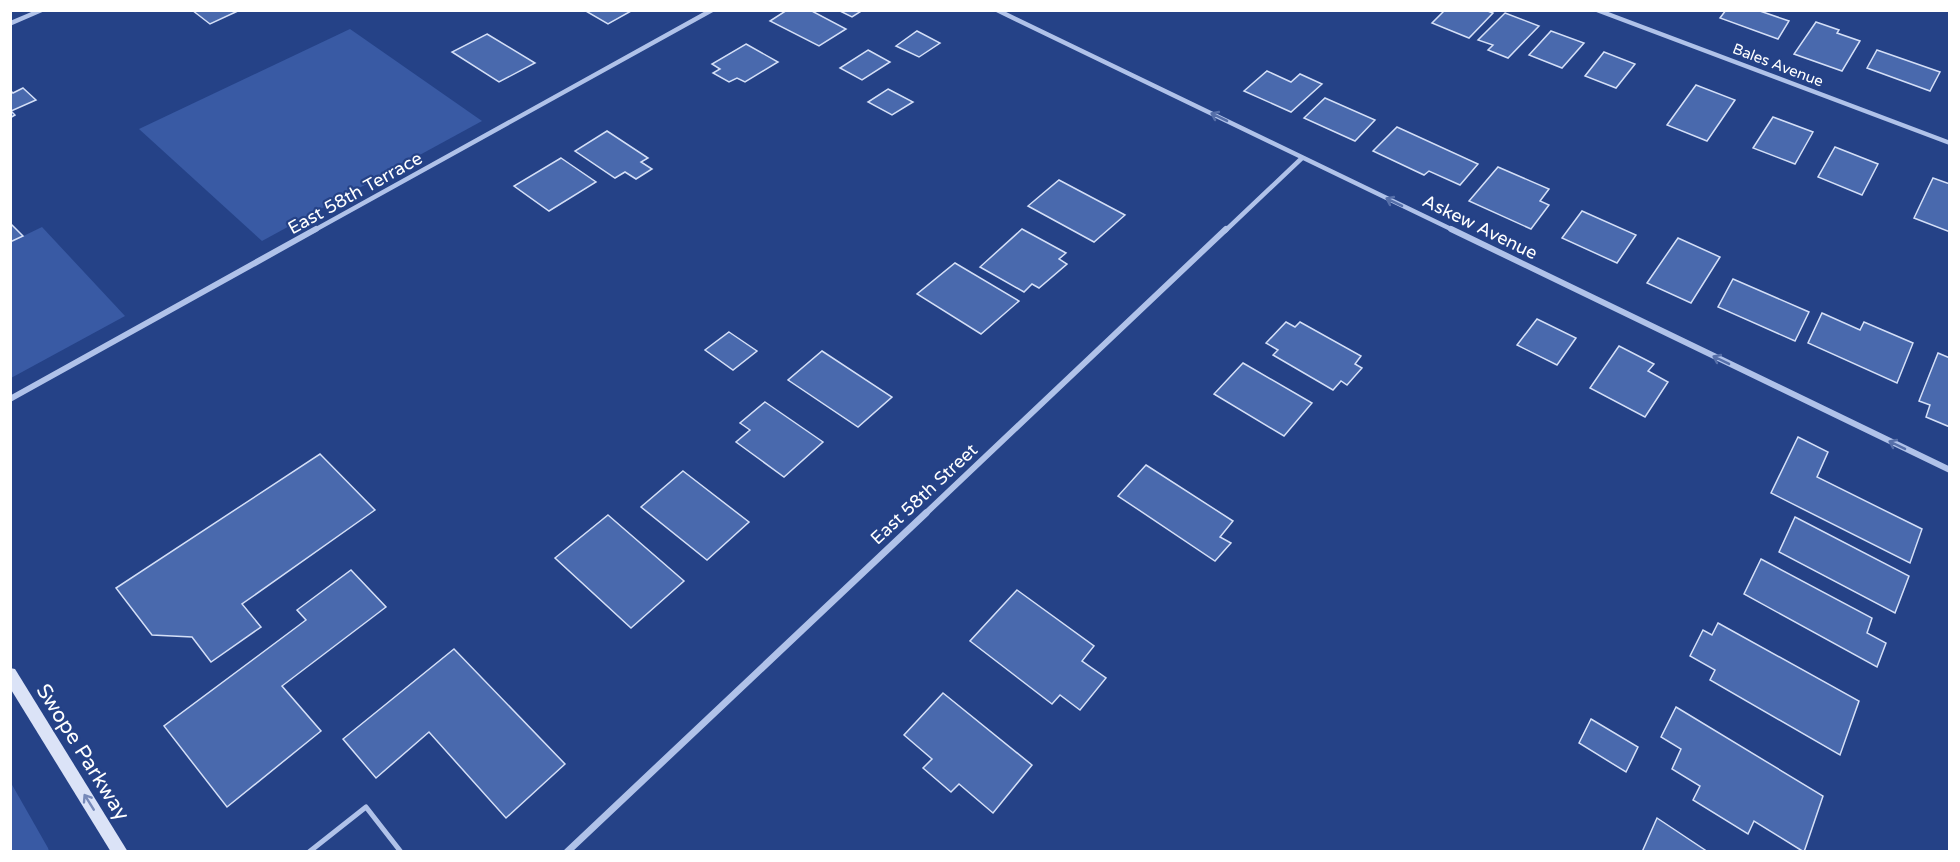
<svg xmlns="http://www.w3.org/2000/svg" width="1960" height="862" font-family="'Varela Round',sans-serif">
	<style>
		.green { fill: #395aa4 }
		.building { fill: #4969ad; stroke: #d4dff7; stroke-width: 1.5 }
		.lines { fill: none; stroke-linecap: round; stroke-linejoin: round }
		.service { stroke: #b0c2e9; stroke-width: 5 }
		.minor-far2 { stroke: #b0c2e9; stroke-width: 4.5 }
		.minor-far1 { stroke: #b0c2e9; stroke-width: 6 }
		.minor { stroke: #b0c2e9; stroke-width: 7 }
		.tertiary { fill: #b0c2e9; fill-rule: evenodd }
		.secondary { fill: #dbe3f7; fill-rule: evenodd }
		.oneway { stroke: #566fa9 }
		.oneway2 { stroke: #778ab9 }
		.labels { text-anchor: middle; stroke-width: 4.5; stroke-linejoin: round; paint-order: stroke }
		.far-street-label { font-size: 15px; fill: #fff; stroke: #254287 }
		.street-label { font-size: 18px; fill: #fff; stroke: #254287 }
		.near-street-label { font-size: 21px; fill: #fff; stroke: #254287 }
	</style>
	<rect width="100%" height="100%" fill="#254287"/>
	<g class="green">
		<polygon points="350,29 482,121 262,241 139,129"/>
		<polygon points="42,227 125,316 11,378 11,242"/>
		<polygon points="11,783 48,848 49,851 11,851"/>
	</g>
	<g class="building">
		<polygon points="192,10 240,10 210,24"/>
		<polygon points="584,10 633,10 608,24"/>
		<polygon points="787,10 810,10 846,29 819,46 770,21"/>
		<polygon points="838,10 863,10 852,17"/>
		<polygon points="1445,10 1485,10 1493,13 1469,38 1432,23"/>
		<polygon points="1726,10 1757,10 1789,21 1778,39 1720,18"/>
		<polygon points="1505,13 1539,26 1508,58 1488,50 1493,45 1478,40"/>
		<polygon points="1816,22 1839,30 1837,33 1860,41 1842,71 1794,54"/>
		<polygon points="917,31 940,43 919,57 896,46"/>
		<polygon points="1551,31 1584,43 1562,68 1529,55"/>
		<polygon points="487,34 535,63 499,82 452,52"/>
		<polygon points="746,44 778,62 745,82 737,78 729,82 713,73 720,69 712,64"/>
		<polygon points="868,50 890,62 862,80 840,68"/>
		<polygon points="1877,50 1940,72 1930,91 1867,68"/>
		<polygon points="1604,52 1635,64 1616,88 1585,76"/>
		<polygon points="1267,71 1291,82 1300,74 1322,84 1291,112 1244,91"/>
		<polygon points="1696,85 1735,100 1707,141 1667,125"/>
		<polygon points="23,88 36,100 11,111 15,115 10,118 10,90 13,93"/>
		<polygon points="888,89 913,102 892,115 868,102"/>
		<polygon points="1325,98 1375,120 1355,141 1304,118"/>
		<polygon points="1773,117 1813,132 1795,164 1753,148"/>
		<polygon points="1397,127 1478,164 1460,185 1429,171 1424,175 1373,151"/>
		<polygon points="607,131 648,158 641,162 652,169 636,179 625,172 615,178 575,151"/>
		<polygon points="1835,147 1878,164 1862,195 1818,177"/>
		<polygon points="561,158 596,182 549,211 514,186"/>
		<polygon points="1498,167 1549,189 1540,201 1549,205 1531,229 1469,201"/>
		<polygon points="1933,178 1950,184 1950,232 1914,218"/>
		<polygon points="1059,180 1125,215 1094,242 1028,206"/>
		<polygon points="1582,211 1636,235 1617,263 1562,238"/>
		<polygon points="10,223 23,236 10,242"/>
		<polygon points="1022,229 1066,253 1059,259 1067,264 1039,288 1032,284 1024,292 980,267"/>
		<polygon points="1678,238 1720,257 1691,303 1647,283"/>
		<polygon points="955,263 1019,301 981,334 917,294"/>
		<polygon points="1733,279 1809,312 1795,341 1718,307"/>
		<polygon points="1822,313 1860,330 1864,322 1913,343 1897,383 1808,343"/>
		<polygon points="1537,319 1576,338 1557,365 1517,345"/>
		<polygon points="1286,322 1295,327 1300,322 1361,356 1355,364 1362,368 1347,385 1341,381 1333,390 1273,355 1278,350 1266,343"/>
		<polygon points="729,332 757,351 733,370 705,350"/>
		<polygon points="1619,346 1654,364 1648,371 1668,382 1645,417 1590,388"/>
		<polygon points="822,351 892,397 858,427 788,380"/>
		<polygon points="1938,353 1950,358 1950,427 1926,417 1930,405 1919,401"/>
		<polygon points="1243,363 1312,403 1284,436 1214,394"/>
		<polygon points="765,402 823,442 784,477 736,442 750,430 740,423"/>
		<polygon points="1798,437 1828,452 1817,477 1922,529 1910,563 1771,493"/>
		<polygon points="320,454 375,510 242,604 261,627 211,662 192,637 152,635 116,588"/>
		<polygon points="1146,465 1233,521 1220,537 1231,543 1215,561 1118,496"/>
		<polygon points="683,471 749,522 707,560 641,507"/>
		<polygon points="608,515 684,581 631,628 555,558"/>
		<polygon points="1795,517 1909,576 1895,613 1779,552"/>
		<polygon points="1761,559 1872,618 1867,633 1886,643 1877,667 1744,594"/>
		<polygon points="351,570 386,607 282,686 321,731 227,807 164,726 306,620 297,610"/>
		<polygon points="1017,590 1094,646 1082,661 1106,678 1080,710 1060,695 1052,704 970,641"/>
		<polygon points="1718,623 1859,701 1840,755 1710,680 1715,670 1690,656 1703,630 1712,635"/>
		<polygon points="454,649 565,764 506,818 429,732 376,778 343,739"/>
		<polygon points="943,693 1032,765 993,813 959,784 951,792 923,768 932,759 904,735"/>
		<polygon points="1676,707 1823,796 1804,852 1754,821 1748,834 1693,800 1700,786 1672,769 1681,749 1661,737"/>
		<polygon points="1591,719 1638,747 1626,772 1579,743"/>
		<polygon points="1657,818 1708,852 1642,852"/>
	</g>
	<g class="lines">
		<polyline class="service" points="309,852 366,807 401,852"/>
		<g class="minor-far2">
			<polyline points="997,10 1455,231"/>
			<polyline points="1597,10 1950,143"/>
			<polyline points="313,231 712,10"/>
			<polyline points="1225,231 1302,158"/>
		</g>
		<g class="minor-far1">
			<polyline points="1451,229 1950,470"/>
			<polyline points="10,399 316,229"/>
			<polyline points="925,514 1226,229"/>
		</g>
		<polyline class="minor" points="567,852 926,513"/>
		<polygon class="tertiary" points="36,10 47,10 10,26 10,21"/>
		<polygon class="secondary" points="10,668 15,669 128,852 111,852 10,688"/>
	</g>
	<defs><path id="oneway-shaft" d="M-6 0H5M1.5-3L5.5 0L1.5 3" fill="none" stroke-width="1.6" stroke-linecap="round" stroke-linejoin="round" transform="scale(1.5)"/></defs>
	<g class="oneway">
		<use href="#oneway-shaft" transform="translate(1219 117) rotate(-154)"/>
		<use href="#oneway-shaft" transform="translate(1394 202) rotate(-154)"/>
		<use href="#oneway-shaft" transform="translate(1721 360) rotate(-154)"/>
		<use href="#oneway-shaft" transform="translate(1897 445) rotate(-154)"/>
	</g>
	<use class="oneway2" href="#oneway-shaft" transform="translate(89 802) rotate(-122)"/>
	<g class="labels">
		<g class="far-street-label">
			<text transform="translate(1778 65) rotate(21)" y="5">Bales Avenue</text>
		</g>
		<g class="street-label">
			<text transform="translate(355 193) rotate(-29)" y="6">East 58th Terrace</text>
			<text transform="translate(1480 227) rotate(26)" y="6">Askew Avenue</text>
			<text transform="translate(924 494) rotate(-43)" y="6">East 58th Street</text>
		</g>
		<g class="near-street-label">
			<text transform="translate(83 752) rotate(58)" y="7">Swope Parkway</text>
		</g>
	</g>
	<rect width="1960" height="862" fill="none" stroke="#ffffff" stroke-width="24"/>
</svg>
